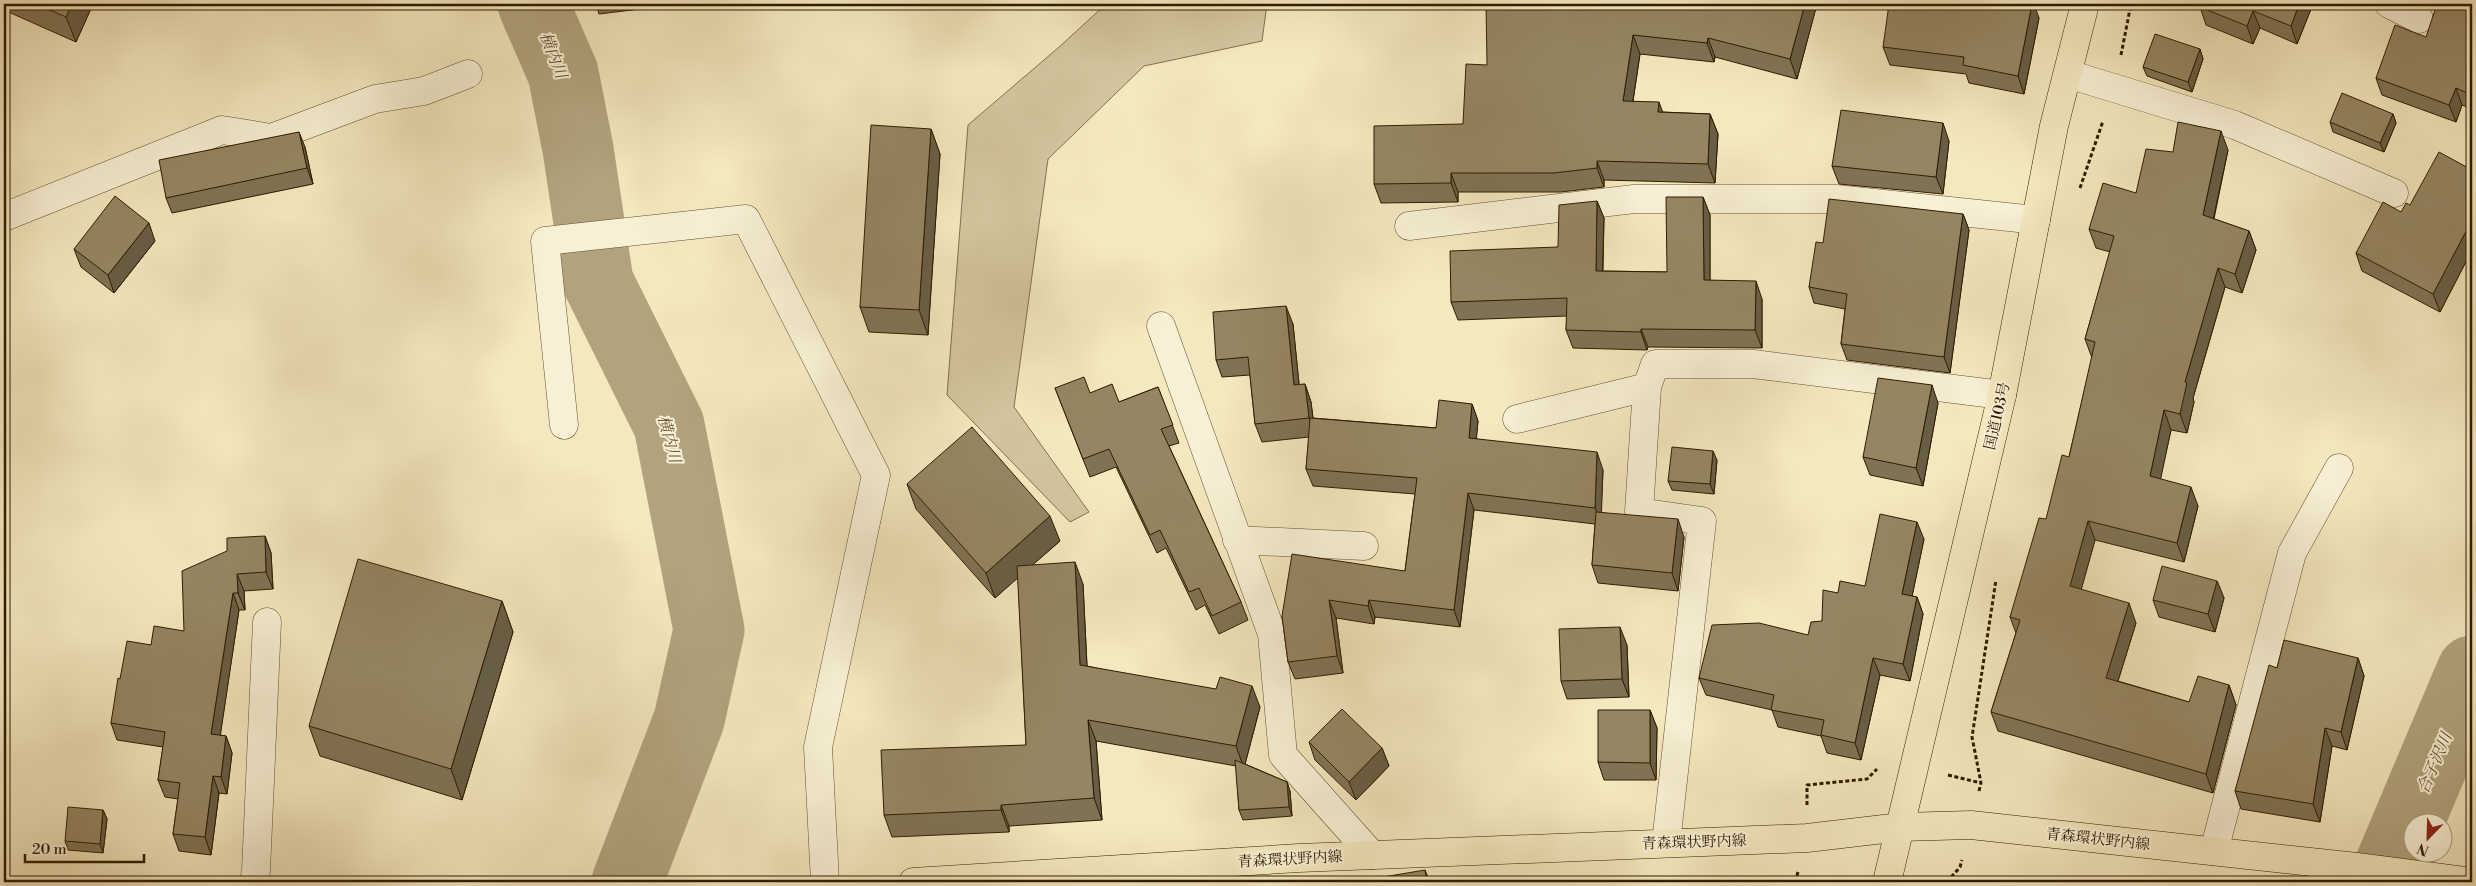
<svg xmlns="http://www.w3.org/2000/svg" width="2476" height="886" font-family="'Libre Bodoni','Noto Serif JP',serif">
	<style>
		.green { fill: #d3c59e; stroke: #81704f }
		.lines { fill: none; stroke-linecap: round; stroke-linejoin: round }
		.river { stroke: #b1a37d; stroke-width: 71 }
		.minor-casing { stroke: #604f30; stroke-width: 29 }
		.major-casing { stroke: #2f1c00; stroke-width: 29 }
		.highway-casing { stroke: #2f1c00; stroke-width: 29 }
		.path { stroke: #2f1c00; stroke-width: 3; stroke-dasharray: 4 2.5; stroke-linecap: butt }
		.minor { stroke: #f8f0d5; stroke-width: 28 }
		.major { stroke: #f4e8be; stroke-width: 28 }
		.highway { stroke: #f4e8be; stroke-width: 28 }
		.wall { fill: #807355; stroke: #2f1c00 }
		.shaded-wall { fill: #685e45; stroke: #2f1c00 }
		.building { fill: #958663; stroke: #2f1c00 }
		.labels { text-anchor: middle; stroke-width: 4; stroke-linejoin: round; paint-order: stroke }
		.street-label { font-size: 15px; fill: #2f1c00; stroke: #f8f0d5 }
		.water-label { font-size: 16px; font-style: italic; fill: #635232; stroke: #f8f0d5 }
	</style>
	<rect width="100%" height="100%" fill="#f4e8be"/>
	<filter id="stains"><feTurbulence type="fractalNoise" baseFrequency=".004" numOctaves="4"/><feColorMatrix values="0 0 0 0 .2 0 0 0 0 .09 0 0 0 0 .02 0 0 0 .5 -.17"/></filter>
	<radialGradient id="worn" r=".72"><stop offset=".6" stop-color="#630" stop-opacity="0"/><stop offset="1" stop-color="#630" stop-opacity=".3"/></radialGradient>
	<polygon class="green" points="1106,4 1267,4 1262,41 1144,66 1048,159 1014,407 1089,512 1070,522 947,395 968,125 1058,48"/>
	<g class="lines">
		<g class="river">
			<polyline points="533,4 563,73 578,149 598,282 669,425 709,630 689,720 627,882"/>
			<polyline points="2383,882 2472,671"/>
		</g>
		<defs>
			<g id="minor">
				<polyline points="2389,4 2419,19"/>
				<polyline points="2068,74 2235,125 2394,193"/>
				<polyline points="4,217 222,130 271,138 375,99 424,91 468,74"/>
				<polyline points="1409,226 1634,199 1836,199 2036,220"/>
				<polyline points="1161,326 1272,634 1283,755 1372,855"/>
				<polyline points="1517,419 1647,387"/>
				<polyline points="564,425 545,241 746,219 876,475 818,747 825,882"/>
				<polyline points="1237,540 1364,546"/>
				<polyline points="1666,843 1702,521 1639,512 1647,387 1655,364 1753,364 2002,395"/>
				<polyline points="2214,851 2292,553 2339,468"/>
				<polyline points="254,882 256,871 267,622"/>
			</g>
			<polyline id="major" points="913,882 1299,858 1807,838 1901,827 1971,825 2357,867 2472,882"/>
			<polyline id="highway" points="1887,882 2002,395 2054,126 2085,4"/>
		</defs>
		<use href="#minor" class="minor-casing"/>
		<use href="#major" class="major-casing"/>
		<use href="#highway" class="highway-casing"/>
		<g class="path">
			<polyline points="2121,55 2131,4"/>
			<polyline points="2080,188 2103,121"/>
			<polyline points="1948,775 1981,783"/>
			<polyline points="1979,791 1981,783 1972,737 1996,580"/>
			<polyline points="1807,805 1807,785 1867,779 1877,769"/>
			<polyline points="1795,882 1798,872"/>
			<polyline points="1947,882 1960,867 1962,860"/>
		</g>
		<use href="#minor" class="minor"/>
		<use href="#major" class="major"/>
		<use href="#highway" class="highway"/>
	</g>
	<g class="wall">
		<polygon points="4,4 93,4 76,42 4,10"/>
		<polygon points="596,4 639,4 640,9 599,14"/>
		<polygon points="1063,4 1078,4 1076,9"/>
		<polygon points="1817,4 1797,79 1715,57 1714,62 1640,54 1633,101 1662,112 1710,114 1718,134 1715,183 1604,180 1604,187 1561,192 1458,192 1458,202 1381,203 1374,184 1463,124 1487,65 1594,5"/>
		<polygon points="2313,4 2297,44 2260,28 2253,44 2206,25 2200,7"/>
		<polygon points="2472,4 2472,109 2462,105 2456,122 2382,95 2376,78 2426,37"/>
		<polygon points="2039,18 2024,94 1969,83 1966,74 1890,65 1883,47"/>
		<polygon points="2200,49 2203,59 2192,92 2147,76 2143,67"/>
		<polygon points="2393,114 2396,123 2384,152 2333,132 2330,122"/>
		<polygon points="931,129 940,154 928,335 869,332 860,307"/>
		<polygon points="1949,141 1943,194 1839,184 1832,166"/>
		<polygon points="305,147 313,184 172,213 166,198"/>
		<polygon points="2228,150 2214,219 2249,231 2256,250 2242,293 2225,287 2193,398 2194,402 2187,433 2171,430 2160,479 2198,506 2184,562 2095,540 2081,589 2136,623 2118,681 2189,702 2229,685 2236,705 2213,793 1998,731 1991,712 2016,633 2010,617 2046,519 2069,457 2092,358 2085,339 2110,252 2096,248 2089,229 2136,193 2173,152"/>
		<polygon points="2472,170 2472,250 2440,312 2362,271 2356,253 2410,205"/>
		<polygon points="1703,197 1710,215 1710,280 1762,299 1762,348 1648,347 1647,350 1573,348 1566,330 1567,316 1458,320 1451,302 1558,247 1597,201 1604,218 1603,271 1667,272"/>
		<polygon points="1963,214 1969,230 1950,373 1847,360 1841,344 1845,309 1814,303 1809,287 1823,243"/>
		<polygon points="155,241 114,293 81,267 74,249"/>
		<polygon points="1293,324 1299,385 1305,384 1311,402 1313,418 1436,428 1472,404 1478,421 1476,439 1603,470 1601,512 1684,537 1678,591 1598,583 1592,565 1595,524 1474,510 1460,627 1375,617 1374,624 1336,618 1343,673 1295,679 1288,662 1282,616 1405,571 1415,494 1313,486 1306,469 1309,437 1262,442 1255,424 1250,375 1222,377 1216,360"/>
		<polygon points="1158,387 1179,443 1169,446 1241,602 1248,620 1219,634 1205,605 1196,610 1166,548 1157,553 1116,467 1090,477 1055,388 1090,393 1119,402"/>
		<polygon points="1938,403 1923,486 1870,475 1863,457"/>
		<polygon points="1717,460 1714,494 1672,490 1668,481"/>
		<polygon points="907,484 1060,541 1032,565 1083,584 1087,666 1260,707 1245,764 1287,782 1290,791 1292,816 1243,820 1239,810 1236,766 1096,741 1102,820 1009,826 1009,832 892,837 884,815 1026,745 1018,577 995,598 916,509"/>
		<polygon points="265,536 271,553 273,589 244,591 245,610 239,610 220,735 226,736 232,753 227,794 219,793 211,855 179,851 173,834 178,799 165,797 158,780 163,747 117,740 111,723 120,679 151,645 184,631"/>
		<polygon points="1924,539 1912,596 1917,597 1923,614 1910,681 1880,675 1861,760 1827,753 1821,736 1778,727 1772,710 1706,695 1699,678 1808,635 1822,621 1838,593 1865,586"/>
		<polygon points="2217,581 2224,598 2215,632 2159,617 2153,600"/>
		<polygon points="502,601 513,632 462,800 320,756 309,726"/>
		<polygon points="1627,645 1629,697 1567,699 1561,681"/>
		<polygon points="2358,658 2364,676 2347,750 2332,746 2320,822 2241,809 2235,791 2277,668"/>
		<polygon points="1650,710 1657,728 1656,780 1604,780 1598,762"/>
		<polygon points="1309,742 1382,748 1389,766 1356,800 1315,760"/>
		<polygon points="103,810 107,819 103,853 68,850 65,841"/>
	</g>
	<g class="shaded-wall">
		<polygon points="72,4 93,4 76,42 66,17"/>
		<polygon points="1074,4 1078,4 1076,9"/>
		<polygon points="1805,4 1817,4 1797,79 1790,59"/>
		<polygon points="2032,4 2034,4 2039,18 2024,94 2018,76"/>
		<polygon points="2299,4 2313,4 2297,44 2291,26"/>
		<polygon points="2253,11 2260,28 2253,44 2247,26"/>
		<polygon points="1633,35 1640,54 1630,120 1623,101"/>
		<polygon points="1708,38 1715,57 1714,62 1707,43"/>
		<polygon points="2200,49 2203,59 2192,92 2188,82"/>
		<polygon points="2456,88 2462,105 2456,122 2449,105"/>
		<polygon points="1659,102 1666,121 1658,112"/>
		<polygon points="1710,114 1718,134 1715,183 1708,164"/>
		<polygon points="2393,114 2396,123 2384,152 2380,143"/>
		<polygon points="1943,123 1949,141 1943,194 1936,177"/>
		<polygon points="931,129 940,154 928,335 919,310"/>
		<polygon points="2221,131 2228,150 2210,234 2203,215"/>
		<polygon points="299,132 305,147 313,184 307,168"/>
		<polygon points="1597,161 1604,180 1604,187 1597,168"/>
		<polygon points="1451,173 1458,192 1458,202 1451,183"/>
		<polygon points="1703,197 1710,215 1710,298 1704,280"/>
		<polygon points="1597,201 1604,218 1602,289 1596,271"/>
		<polygon points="1963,214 1969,230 1950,373 1944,357"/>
		<polygon points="2472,220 2472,250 2440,312 2433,294"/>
		<polygon points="149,223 155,241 114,293 108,275"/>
		<polygon points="2249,231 2256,250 2242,293 2235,274"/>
		<polygon points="2218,268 2225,287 2193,398 2194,402 2187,433 2180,414 2185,382"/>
		<polygon points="1756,281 1762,299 1762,348 1755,330"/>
		<polygon points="1286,306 1293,324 1301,403 1294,385"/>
		<polygon points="1641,329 1648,347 1647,350 1641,332"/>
		<polygon points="1305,384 1311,402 1315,436 1309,418"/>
		<polygon points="1932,385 1938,403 1923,486 1916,468"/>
		<polygon points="1472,404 1478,421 1475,455 1469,438"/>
		<polygon points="2164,410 2171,430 2157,496 2150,476"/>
		<polygon points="1713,451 1717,460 1714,494 1710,484"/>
		<polygon points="1597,452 1603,470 1601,525 1595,508"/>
		<polygon points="2191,487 2198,506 2184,562 2177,543"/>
		<polygon points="1468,493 1474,510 1460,627 1454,610"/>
		<polygon points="1050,516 1060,541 995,598 986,573"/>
		<polygon points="1678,519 1684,537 1678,591 1672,573"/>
		<polygon points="2088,521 2095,540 2077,605 2070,586"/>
		<polygon points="1917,522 1924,539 1909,611 1902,594"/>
		<polygon points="265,536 271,553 273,589 266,572"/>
		<polygon points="1075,562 1083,584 1088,687 1080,665"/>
		<polygon points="237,574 244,591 245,610 238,593"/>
		<polygon points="2217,581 2224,598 2215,632 2208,614"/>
		<polygon points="233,593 239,610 218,751 211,734"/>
		<polygon points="1917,597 1923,614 1910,681 1903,664"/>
		<polygon points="1329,600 1336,618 1343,673 1337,656"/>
		<polygon points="1369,600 1375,617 1374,624 1368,606"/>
		<polygon points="502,601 513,632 462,800 451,769"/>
		<polygon points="2129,603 2136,623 2113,697 2106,678"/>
		<polygon points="1620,627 1627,645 1629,697 1622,679"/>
		<polygon points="1873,658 1880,675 1861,760 1855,743"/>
		<polygon points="2358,658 2364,676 2347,750 2341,732"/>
		<polygon points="2229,685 2236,705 2213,793 2206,774"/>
		<polygon points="1252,686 1260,707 1244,768 1236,746"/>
		<polygon points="1650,710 1657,728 1656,780 1650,763"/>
		<polygon points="1088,720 1096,741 1102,820 1094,798"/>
		<polygon points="2325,728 2332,746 2320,822 2313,804"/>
		<polygon points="226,736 232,753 227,794 221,777"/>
		<polygon points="1382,748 1389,766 1356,800 1349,782"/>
		<polygon points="213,776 219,793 211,855 205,837"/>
		<polygon points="1287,782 1290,791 1292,816 1289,807"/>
		<polygon points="1001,805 1009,826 1009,832 1001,810"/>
		<polygon points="103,810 107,819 103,853 100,844"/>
		<polygon points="1425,870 1430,882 1427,882"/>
	</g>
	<g class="building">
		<polygon points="36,4 72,4 66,17"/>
		<polygon points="1486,4 1594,5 1594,4 1805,4 1790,59 1708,38 1707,43 1633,35 1623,101 1659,102 1658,112 1710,114 1708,164 1597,161 1597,168 1554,173 1451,173 1451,183 1374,184 1374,126 1463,124 1466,64 1487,65"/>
		<polygon points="1889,4 2032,4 2018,76 1963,65 1964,57 1883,47"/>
		<polygon points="2201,4 2299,4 2291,26 2253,11 2247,26 2200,7"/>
		<polygon points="2437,4 2472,4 2472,95 2456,88 2449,105 2376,78 2395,25 2426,37"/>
		<polygon points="2155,34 2200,49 2188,82 2143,67"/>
		<polygon points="2342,93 2393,114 2380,143 2330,122"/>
		<polygon points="1841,110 1943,123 1936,177 1832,166"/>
		<polygon points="2178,122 2221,131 2203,215 2249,231 2235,274 2218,268 2185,382 2187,383 2180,414 2164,410 2150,476 2191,487 2177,543 2088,521 2070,586 2129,603 2106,678 2189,702 2198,676 2229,685 2206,774 1991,712 2020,620 2010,617 2039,518 2046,519 2062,455 2069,457 2095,342 2085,339 2114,236 2089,229 2103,183 2136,193 2146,149 2173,152"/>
		<polygon points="871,125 931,129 919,310 860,307"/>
		<polygon points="299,132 307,168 166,198 159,160"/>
		<polygon points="2439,152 2472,170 2472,220 2433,294 2356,253 2383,202 2401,212 2406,203 2410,205"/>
		<polygon points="115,196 149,223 108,275 74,249"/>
		<polygon points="1666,197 1703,197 1704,280 1756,281 1755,330 1641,329 1641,332 1566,330 1567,298 1451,302 1450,251 1558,247 1559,205 1597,201 1596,271 1667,272"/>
		<polygon points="1829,199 1963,214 1944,357 1841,344 1847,294 1809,287 1816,242 1823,243"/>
		<polygon points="1286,306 1294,385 1305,384 1309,418 1255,424 1248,357 1216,360 1213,312"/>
		<polygon points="1084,377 1090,393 1112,384 1119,402 1158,387 1173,425 1161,429 1241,602 1212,616 1199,588 1189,592 1160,530 1150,535 1109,449 1083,459 1055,388"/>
		<polygon points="1878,378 1932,385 1916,468 1863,457"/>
		<polygon points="1439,400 1472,404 1469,438 1597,452 1595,508 1468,493 1454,610 1369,600 1368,606 1329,600 1337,656 1288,662 1282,616 1292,554 1405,571 1417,478 1306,469 1310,418 1436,428"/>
		<polygon points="972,427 1050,516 986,573 907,484"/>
		<polygon points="1672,447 1713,451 1710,484 1668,481"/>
		<polygon points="1596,512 1678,519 1672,573 1592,565"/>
		<polygon points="1880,514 1917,522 1902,594 1917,597 1903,664 1873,658 1855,743 1821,735 1824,720 1771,710 1774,695 1699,678 1712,625 1759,623 1808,635 1811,622 1822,621 1823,590 1838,593 1840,581 1865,586"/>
		<polygon points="265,536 266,572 237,574 238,593 233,593 211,734 226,736 221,777 213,776 205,837 173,834 180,783 158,780 165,732 111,723 118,678 120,679 127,641 151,645 154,626 184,631 182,571 227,551 227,538"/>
		<polygon points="358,559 502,601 451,769 309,726"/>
		<polygon points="1075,562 1080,665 1216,689 1220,677 1252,686 1236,746 1088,720 1094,798 1001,805 1001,810 884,815 881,750 1026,745 1017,566"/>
		<polygon points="2162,566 2217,581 2208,614 2153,600"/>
		<polygon points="1620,627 1622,679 1561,681 1559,629"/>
		<polygon points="2284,640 2358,658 2341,732 2325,728 2313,804 2235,791 2269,665 2277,668"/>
		<polygon points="1342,709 1382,748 1349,782 1309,742"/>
		<polygon points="1598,710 1650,710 1650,763 1598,762"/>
		<polygon points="1235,760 1287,782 1289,807 1239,810"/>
		<polygon points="68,807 103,810 100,844 65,841"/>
		<polygon points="1425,870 1427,882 1353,882"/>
	</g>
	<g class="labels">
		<g class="street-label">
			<text transform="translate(1997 416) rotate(-77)" y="5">国道103号</text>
			<text transform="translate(2098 839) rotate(6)" y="5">青森環状野内線</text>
			<text transform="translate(1694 842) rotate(-2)" y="5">青森環状野内線</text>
			<text transform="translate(1290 859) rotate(-3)" y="5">青森環状野内線</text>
		</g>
		<g class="water-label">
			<text transform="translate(554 55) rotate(69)" y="6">横内川</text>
			<text transform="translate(670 439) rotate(75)" y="6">横内川</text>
			<text transform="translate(2434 763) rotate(-67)" y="6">合子沢川</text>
		</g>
	</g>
	<rect width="2476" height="886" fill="none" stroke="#f4e8be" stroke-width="20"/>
	<rect x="5" y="5" width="2466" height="876" fill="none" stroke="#2f1c00" stroke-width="2.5"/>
	<rect x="10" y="10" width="2456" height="866" fill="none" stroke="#2f1c00"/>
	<g transform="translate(2428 838) rotate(203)"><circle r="24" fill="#f8f0d5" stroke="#a89b80"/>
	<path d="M0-4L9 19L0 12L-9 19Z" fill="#8f2418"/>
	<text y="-8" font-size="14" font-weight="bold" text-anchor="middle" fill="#2f1c00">N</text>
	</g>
	<path d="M25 854v8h119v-8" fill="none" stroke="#2f1c00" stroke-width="2.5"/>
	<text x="32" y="854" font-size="15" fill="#2f1c00" stroke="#f8f0d5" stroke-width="4" paint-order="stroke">20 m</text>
	<rect width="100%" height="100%" filter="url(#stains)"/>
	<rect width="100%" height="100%" fill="url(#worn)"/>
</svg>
